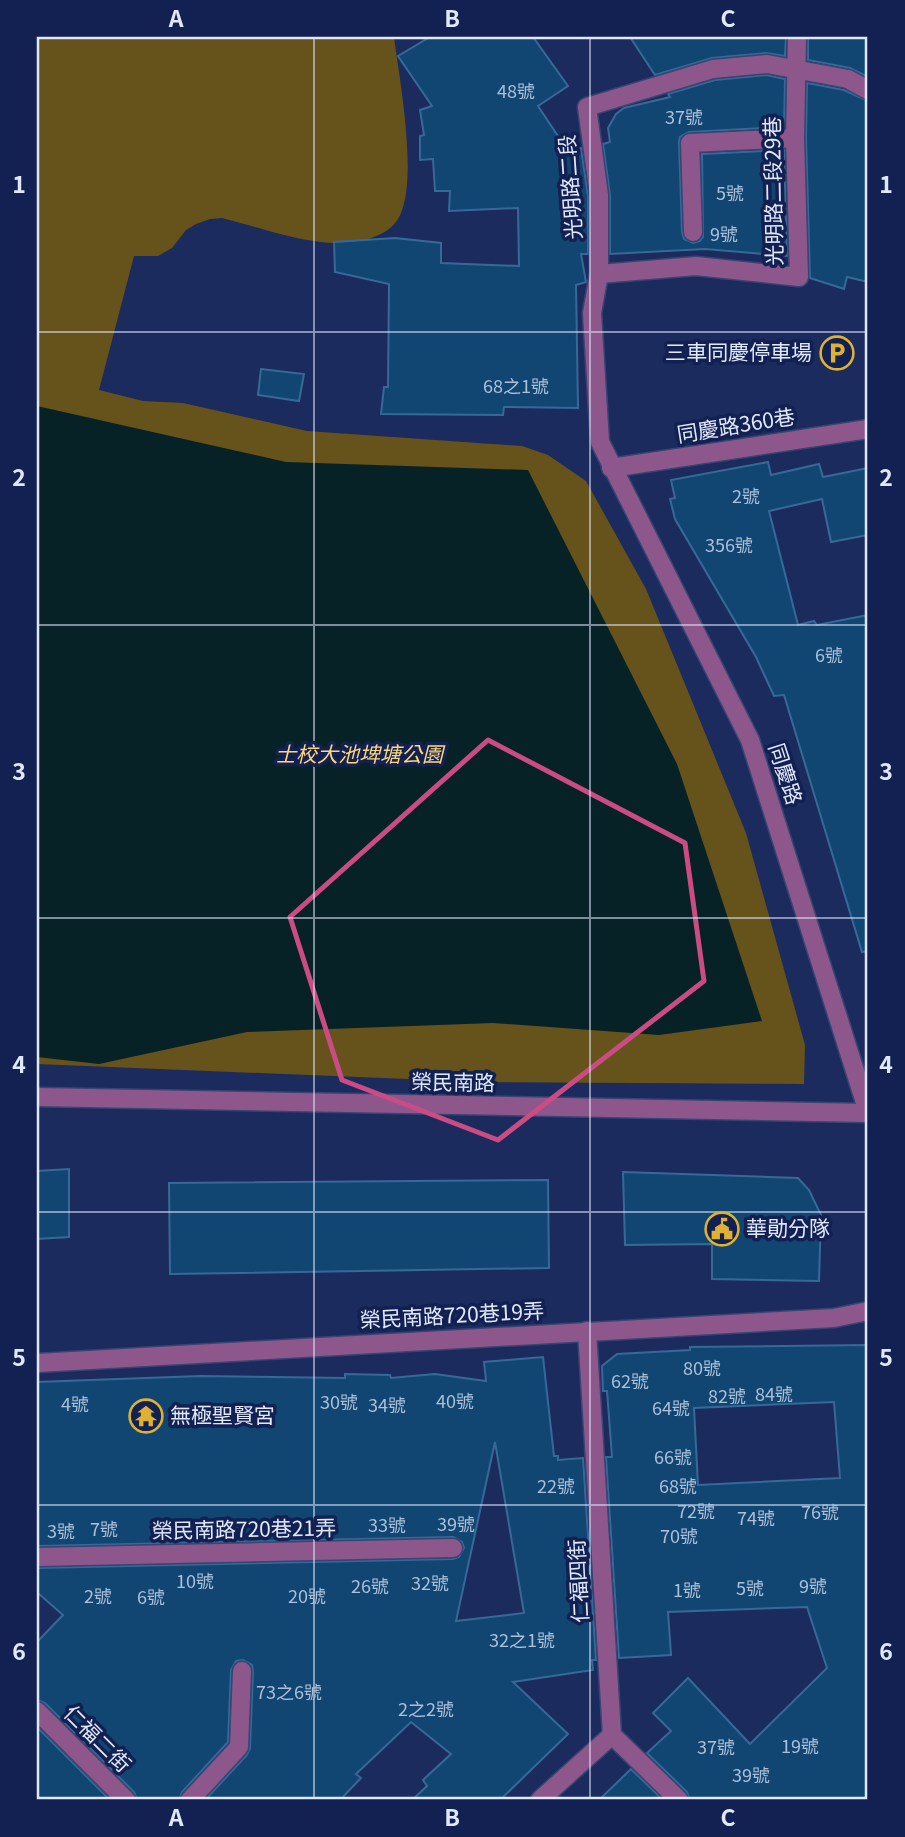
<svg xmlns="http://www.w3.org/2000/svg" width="905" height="1837" font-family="Georgia,'Noto Sans TC',serif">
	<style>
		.green { fill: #66521b }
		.water { fill: #062226 }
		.building { fill: #114672; stroke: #376998; stroke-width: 2; fill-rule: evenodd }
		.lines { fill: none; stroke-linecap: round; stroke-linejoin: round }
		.minor-casing { stroke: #374573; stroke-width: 21 }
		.minor { stroke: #8e578c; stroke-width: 18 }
		.marked { fill: none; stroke: #ca4c83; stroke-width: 5; stroke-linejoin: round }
		.grid { fill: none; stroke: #e0e8fb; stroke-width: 2; stroke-opacity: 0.55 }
		.labels { text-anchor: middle; stroke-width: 7; stroke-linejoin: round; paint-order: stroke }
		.number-label { font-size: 18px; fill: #acc0d9 }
		.street-label { font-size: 21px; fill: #e0e8fb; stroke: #132052 }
		.poi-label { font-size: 21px; fill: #e0e8fb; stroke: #132052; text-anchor: start }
		.park-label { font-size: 21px; font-style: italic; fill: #fcd77a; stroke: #132052 }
		.neatline { fill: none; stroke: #e0e8fb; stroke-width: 2.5 }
		.grid-label { font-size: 23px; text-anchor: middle; font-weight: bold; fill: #e0e8fb }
	</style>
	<rect width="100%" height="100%" fill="#1c2b5d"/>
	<path class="green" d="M37,37h357c5,40 27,153 2,185 -16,20 -51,23 -75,20 -33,-4 -67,-16 -99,-24l-12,1 -14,5 -10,6 -14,18 -14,8h-24l-35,134 44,11 40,2 124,28 215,15 26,9 38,26 60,108 100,244 59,212 -1,39 -323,-2 -444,-18z"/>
	<polygon class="water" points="37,406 286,462 528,470 677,764 762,1021 659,1035 493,1023 247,1032 99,1064 37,1057"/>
	<g class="building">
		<polygon points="430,37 533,37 568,86 538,106 568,151 581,148 588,196 588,254 581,254 586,282 576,285 578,408 504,407 503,415 381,414 384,387 388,387 389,284 335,272 334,242 395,238 441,243 441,263 519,266 518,208 449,211 450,191 435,191 433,159 420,160 420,136 424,135 420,110 432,106 398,56"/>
		<polygon points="630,37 786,37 785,56 766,53 712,58 655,75"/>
		<polygon points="808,37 868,37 868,77 850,68 808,60"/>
		<polygon points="766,75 785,79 784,127 689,132 680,137 679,143 682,232 684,239 693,243 700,241 703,237 702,154 784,150 787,256 705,249 610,254 610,195 603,144 610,142 608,128 616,114 624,108 670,97 668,94 715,80"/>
		<polygon points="807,83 844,90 868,101 868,282 847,277 844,289 810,278 806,138"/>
		<polygon points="261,369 304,374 299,401 258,395"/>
		<polygon points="768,462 771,475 819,464 823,477 868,468 868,535 831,542 822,499 769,511 798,625 814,621 817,625 868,615 868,951 862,952 784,695 774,696 756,657 675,519 670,499 675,498 671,480"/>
		<polygon points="69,1169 69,1237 37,1239 37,1171"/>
		<polygon points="623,1172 798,1178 809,1190 821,1215 819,1281 712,1279 712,1244 625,1245"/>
		<polygon points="548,1180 549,1268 170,1274 169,1183"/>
		<path d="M868,1345v455h-178l-3,-8 -40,-39 24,-22 -18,-18 35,-35 62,66 77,-76 -20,-61 -139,5 3,43 -52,3 -13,-201h6l-5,-66h-4l-1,-25 15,-12 73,-4v-3zM834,1402l6,76 -142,7 -4,-77z"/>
		<path d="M543,1357l11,99h4v4l25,-2 13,202h-4l1,10 -80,12 55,52 -68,66h-88l15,-14 -4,-6 28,-26 -40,-32 -55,52 5,4 -21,22h-135l42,-45 3,-7 3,-77 -1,-6 -9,-5 -7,1 -5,9 -3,72 -46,50 -3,8h-42l-3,-8 -89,-89 -8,-3v-58l26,-27 -25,-22v-25l415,-9 6,-2 5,-9 -2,-6 -9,-5 -415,9 -1,-164 163,-6 145,2v-4l45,1 1,3 44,-4 51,7 -2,-19zM495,1442l29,171 -68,8z"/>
		<polygon points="37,1727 110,1800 37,1800"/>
		<polygon points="631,1769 663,1800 599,1800"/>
	</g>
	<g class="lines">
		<defs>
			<g id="minor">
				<polyline points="868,90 848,79 767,64 713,69 587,107 599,195 599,274 592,313 600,442 750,740 868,1112"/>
				<polyline points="693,232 690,143 795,138"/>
				<polyline points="599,274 696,266 799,277 795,138 797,37"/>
				<polyline points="611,468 868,429"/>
				<polyline points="37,1097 868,1113"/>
				<polyline points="587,1331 612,1735 679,1800"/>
				<polyline points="37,1363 834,1318 868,1311"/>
				<polyline points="37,1557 453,1548"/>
				<polyline points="37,1711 126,1800"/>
				<polyline points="190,1800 239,1747 242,1671"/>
				<polyline points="540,1800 612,1735"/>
			</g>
		</defs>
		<use href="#minor" class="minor-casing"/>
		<use href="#minor" class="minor"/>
	</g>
	<path class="marked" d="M488,740l197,103 19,138 -206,159 -156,-60 -52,-163z"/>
	<path class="grid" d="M314,37v1763M590,37v1763M37,332h831M37,625h831M37,918h831M37,1212h831M37,1505h831"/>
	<defs>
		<symbol id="parking-ring" viewBox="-11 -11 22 22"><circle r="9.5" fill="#132052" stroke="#ddb133" stroke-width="1.5"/><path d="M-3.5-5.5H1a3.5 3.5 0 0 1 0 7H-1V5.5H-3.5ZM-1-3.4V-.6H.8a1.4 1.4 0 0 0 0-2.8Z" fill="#ddb133"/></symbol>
		<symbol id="civic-ring" viewBox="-11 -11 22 22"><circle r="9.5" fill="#132052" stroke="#ddb133" stroke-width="1.5"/><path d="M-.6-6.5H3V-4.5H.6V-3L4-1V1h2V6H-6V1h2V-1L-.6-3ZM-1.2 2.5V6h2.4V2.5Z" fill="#ddb133"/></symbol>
		<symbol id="temple-ring" viewBox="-11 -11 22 22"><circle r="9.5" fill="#132052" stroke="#ddb133" stroke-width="1.5"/><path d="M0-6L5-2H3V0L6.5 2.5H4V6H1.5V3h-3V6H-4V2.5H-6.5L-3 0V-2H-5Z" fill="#ddb133"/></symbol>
	</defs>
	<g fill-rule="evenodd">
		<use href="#parking-ring" x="818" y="334" width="38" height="38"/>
		<use href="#civic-ring" x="703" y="1210" width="38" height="38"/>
		<use href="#temple-ring" x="127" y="1397" width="38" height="38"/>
	</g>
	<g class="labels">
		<g class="number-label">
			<text x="516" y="98">48號</text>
			<text x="684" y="124">37號</text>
			<text x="730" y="200">5號</text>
			<text x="724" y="241">9號</text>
			<text x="516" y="393">68之1號</text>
			<text x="746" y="503">2號</text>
			<text x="729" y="552">356號</text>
			<text x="829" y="662">6號</text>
			<text x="702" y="1375">80號</text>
			<text x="630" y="1388">62號</text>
			<text x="774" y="1401">84號</text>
			<text x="727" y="1403">82號</text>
			<text x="455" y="1408">40號</text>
			<text x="339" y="1409">30號</text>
			<text x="75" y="1411">4號</text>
			<text x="387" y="1412">34號</text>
			<text x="671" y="1415">64號</text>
			<text x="673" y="1464">66號</text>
			<text x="556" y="1493">22號</text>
			<text x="678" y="1493">68號</text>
			<text x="696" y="1518">72號</text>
			<text x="820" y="1519">76號</text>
			<text x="756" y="1525">74號</text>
			<text x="456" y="1531">39號</text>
			<text x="387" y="1532">33號</text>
			<text x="104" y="1536">7號</text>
			<text x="61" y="1538">3號</text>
			<text x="679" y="1543">70號</text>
			<text x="195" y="1588">10號</text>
			<text x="430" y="1590">32號</text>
			<text x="370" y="1593">26號</text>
			<text x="813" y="1593">9號</text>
			<text x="750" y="1595">5號</text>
			<text x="687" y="1597">1號</text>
			<text x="98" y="1603">2號</text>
			<text x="307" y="1603">20號</text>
			<text x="151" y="1604">6號</text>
			<text x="522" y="1647">32之1號</text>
			<text x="289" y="1699">73之6號</text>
			<text x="426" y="1716">2之2號</text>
			<text x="800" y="1753">19號</text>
			<text x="716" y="1754">37號</text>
			<text x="751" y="1782">39號</text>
		</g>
		<g class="street-label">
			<text transform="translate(571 187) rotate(-94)" y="7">光明路二段</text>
			<text transform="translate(774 191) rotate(-91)" y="7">光明路二段29巷</text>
			<text transform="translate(736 426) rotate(-9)" y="7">同慶路360巷</text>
			<text transform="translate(785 774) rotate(72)" y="7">同慶路</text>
			<text transform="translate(453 1083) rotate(1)" y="7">榮民南路</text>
			<text transform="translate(452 1316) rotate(-3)" y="7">榮民南路720巷19弄</text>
			<text transform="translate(244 1530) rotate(-1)" y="7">榮民南路720巷21弄</text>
			<text transform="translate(579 1581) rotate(-93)" y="7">仁福四街</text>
			<text transform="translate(97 1739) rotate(45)" y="7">仁福二街</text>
		</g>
		<g class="poi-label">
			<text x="812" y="360" text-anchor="end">三車同慶停車場</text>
			<text x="746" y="1236">華勛分隊</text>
			<text x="170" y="1423">無極聖賢宮</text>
		</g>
		<g class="park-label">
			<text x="359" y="762">士校大池埤塘公園</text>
		</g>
	</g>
	<rect width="905" height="1837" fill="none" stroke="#132052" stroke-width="77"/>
	<rect x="38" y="38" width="828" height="1760" class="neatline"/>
	<g class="grid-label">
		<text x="176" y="27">A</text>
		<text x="452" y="27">B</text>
		<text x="728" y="27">C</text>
		<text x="19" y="193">1</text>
		<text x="886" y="193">1</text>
		<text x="19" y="486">2</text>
		<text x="886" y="486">2</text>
		<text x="19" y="780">3</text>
		<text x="886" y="780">3</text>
		<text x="19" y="1073">4</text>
		<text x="886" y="1073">4</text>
		<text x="19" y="1366">5</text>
		<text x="886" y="1366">5</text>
		<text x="19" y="1660">6</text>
		<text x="886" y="1660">6</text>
		<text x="176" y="1826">A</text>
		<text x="452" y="1826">B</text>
		<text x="728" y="1826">C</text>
	</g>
</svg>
